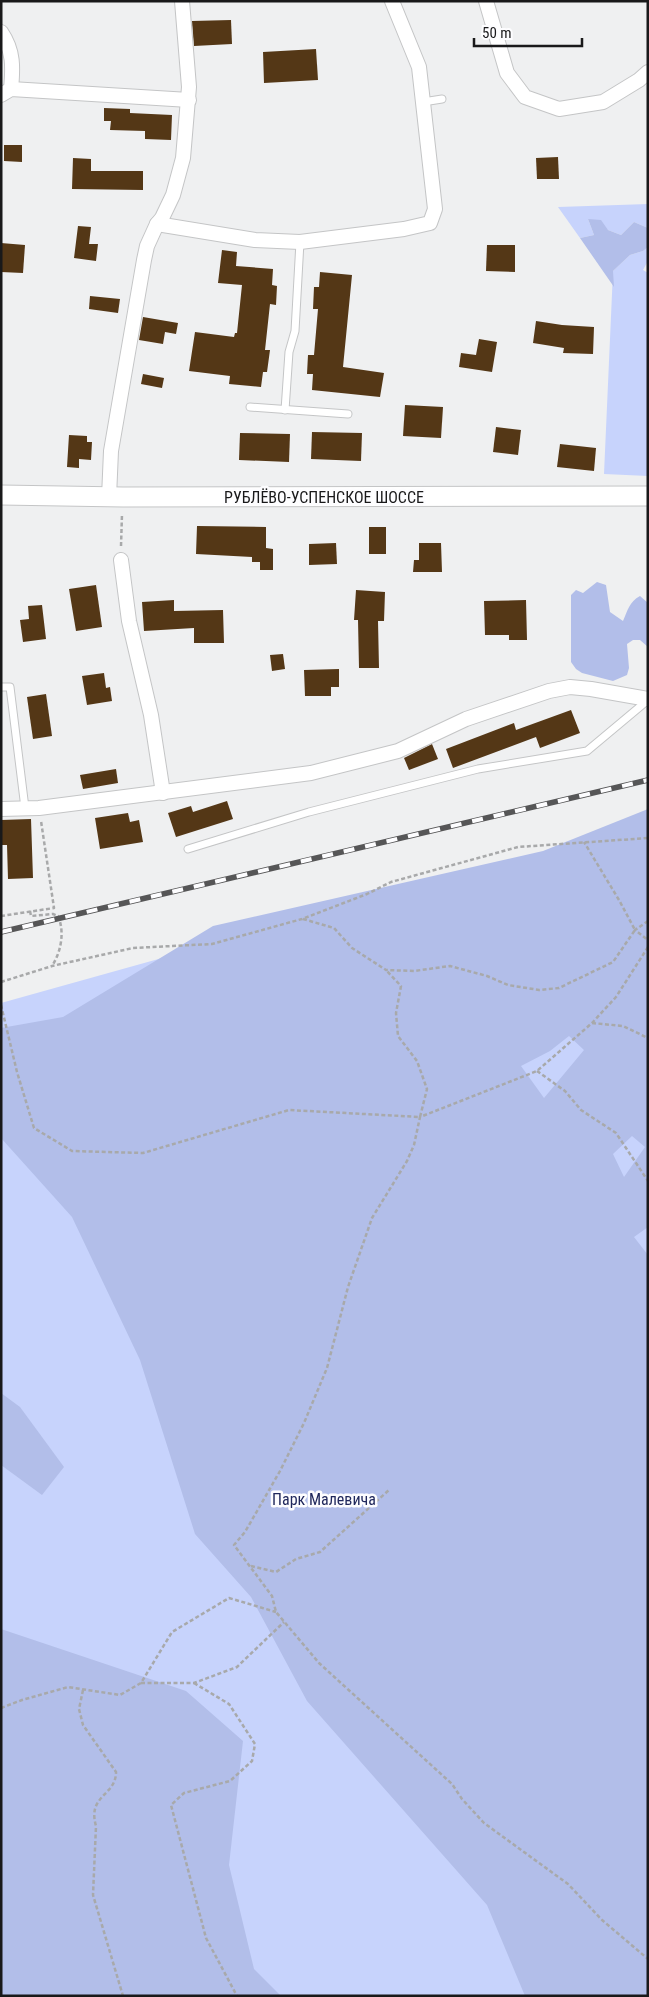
<svg xmlns="http://www.w3.org/2000/svg" width="649" height="1997" font-family="'Roboto Condensed',sans-serif">
	<style>
		.green { fill: #c7d3fc }
		.forest { fill: #b2bee9; fill-rule: evenodd }
		.building { fill: #543716 }
		.lines { fill: none; stroke-linecap: round; stroke-linejoin: round }
		.lane-casing { stroke: #c4c5c6; stroke-width: 9 }
		.street-casing { stroke: #c4c5c6; stroke-width: 16 }
		.secondary-casing { stroke: #c4c5c6; stroke-width: 21 }
		.path { stroke: #a8a9aa; stroke-width: 2.5; stroke-dasharray: 4 2.5; stroke-linecap: butt }
		.lane { stroke: #fff; stroke-width: 7 }
		.street { stroke: #fff; stroke-width: 14 }
		.secondary { stroke: #fff; stroke-width: 19 }
		.rail-casing { stroke: #565657; stroke-width: 5.5 }
		.rail { stroke: #fdfdff; stroke-width: 4; stroke-dasharray: 11; stroke-linecap: butt }
		.labels { text-anchor: middle; stroke-width: 5; stroke-linejoin: round; paint-order: stroke }
		.street-label { font-size: 16px; fill: #19191a; stroke: #fdfdff }
		.park-label { font-size: 16px; fill: #20285c; stroke: #fdfdff }
	</style>
	<rect width="100%" height="100%" fill="#eff0f1"/>
	<g class="green">
		<polygon points="648,204 648,228 634,222 621,235 608,230 588,219 594,235 580,238 558,207"/>
		<polygon points="648,247 648,261 643,270 648,273 648,476 604,474 613,271 630,255 643,251"/>
		<polygon points="648,829 648,1996 1,1996 1,1003 302,919"/>
	</g>
	<g class="forest">
		<polygon points="588,219 601,220 608,230 621,235 634,222 648,228 648,247 643,251 630,255 613,271 614,287 580,238 594,235"/>
		<path d="M597,582l9,3 4,27 13,9c5,-11 6,-19 17,-25l8,7v44l-8,-7h-7l-6,4 2,24 -2,7 -14,6 -31,-8 -6,-4 -5,-7v-67l5,-5 7,3z"/>
		<path d="M648,809v418l-14,10 14,18v741h-123l-38,-91 -180,-204 -56,-104 -56,-63 -55,-174 -68,-143 -71,-79v-110l62,-11 150,-91 330,-75zM569,1036l15,14 -40,48 -23,-32 29,-15zM632,1136l13,11 -21,30 -11,-23z"/>
		<polygon points="1,1393 20,1407 64,1467 42,1495 1,1465"/>
		<polygon points="1,1629 186,1691 243,1741 229,1865 254,1969 281,1996 1,1996"/>
	</g>
	<g class="building">
		<polygon points="231,20 232,44 194,46 192,21"/>
		<polygon points="316,49 318,80 264,83 263,52"/>
		<polygon points="104,108 130,109 130,113 172,115 171,140 145,139 145,131 110,130 111,121 104,121"/>
		<polygon points="4,145 22,145 22,162 4,161"/>
		<polygon points="558,157 559,179 537,179 536,158"/>
		<polygon points="73,158 91,159 91,171 143,171 143,190 72,189"/>
		<polygon points="78,226 91,227 89,244 98,244 96,261 74,258"/>
		<polygon points="1,243 25,245 23,273 1,272"/>
		<polygon points="487,245 515,245 515,272 486,271"/>
		<polygon points="222,250 237,252 236,266 273,269 272,285 277,286 276,305 270,304 265,350 270,350 267,372 263,372 261,387 229,384 230,376 189,371 195,332 234,337 235,333 237,333 242,285 218,283"/>
		<polygon points="320,272 352,275 343,367 384,373 380,397 312,390 313,374 307,374 308,355 314,355 318,309 313,309 314,287 319,287"/>
		<polygon points="90,296 120,299 118,313 89,309"/>
		<polygon points="143,317 178,323 176,334 165,332 163,344 139,340"/>
		<polygon points="536,321 562,325 594,327 593,354 563,353 564,348 533,343"/>
		<polygon points="479,339 497,342 492,372 459,367 461,353 476,355"/>
		<polygon points="143,374 164,378 162,388 141,384"/>
		<polygon points="405,405 443,407 441,438 403,436"/>
		<polygon points="496,427 521,430 518,455 493,452"/>
		<polygon points="312,432 362,433 361,461 311,459"/>
		<polygon points="240,433 290,434 289,462 239,460"/>
		<polygon points="69,435 87,436 87,442 92,442 91,460 79,459 79,468 67,467"/>
		<polygon points="560,444 596,448 594,471 557,467"/>
		<polygon points="197,526 266,527 266,548 273,549 273,570 260,570 260,562 252,562 252,557 196,554"/>
		<rect x="369" y="527" width="17" height="27"/>
		<polygon points="336,543 337,564 309,565 309,544"/>
		<polygon points="419,543 441,543 442,572 413,572 414,560 419,560"/>
		<polygon points="96,585 102,627 76,631 69,589"/>
		<polygon points="356,590 385,592 384,621 378,621 379,668 359,668 358,620 354,620"/>
		<polygon points="174,600 174,611 223,610 224,643 194,643 194,628 144,631 142,602"/>
		<polygon points="526,600 527,640 509,640 509,635 485,635 484,601"/>
		<polygon points="42,605 46,639 23,642 20,620 29,619 28,606"/>
		<polygon points="283,654 285,669 272,671 270,655"/>
		<polygon points="339,669 339,687 331,687 331,696 305,696 304,670"/>
		<polygon points="104,673 106,688 110,687 112,701 87,705 82,676"/>
		<polygon points="46,694 52,736 33,739 27,697"/>
		<polygon points="571,710 580,733 540,748 536,737 453,768 446,749 514,723 516,730"/>
		<polygon points="432,744 438,759 409,770 404,758"/>
		<polygon points="116,769 118,783 83,789 80,775"/>
		<polygon points="227,801 233,819 176,837 168,813 191,806 193,812"/>
		<polygon points="128,813 130,822 139,820 143,842 100,849 95,818"/>
		<polygon points="31,819 33,878 8,879 7,845 1,845 1,820"/>
	</g>
	<g class="lines">
		<defs>
			<g id="lane">
				<polyline points="423,102 442,99"/>
				<polyline points="250,407 348,414"/>
				<polyline points="285,410 289,352 295,331 300,242"/>
				<polyline points="1,687 10,687 25,808"/>
				<polyline points="188,849 309,812 478,769 587,751 648,700"/>
			</g>
			<g id="street">
				<polyline points="486,1 507,73 525,97 559,109 603,102 639,80 648,72"/>
				<path d="M1,32c13,19 12,36 10,57"/>
				<polyline points="1,95 11,89 189,100"/>
				<polyline points="157,224 255,240 300,242 404,229 430,223 435,209 419,67 392,1"/>
				<polyline points="109,497 111,451 144,260 147,246 157,224 162,218 173,195 183,158 189,87 182,1"/>
				<polyline points="121,560 129,621 151,715 163,793"/>
				<polyline points="1,809 39,808 311,773 398,751 466,719 549,691 570,687 591,689 648,699"/>
			</g>
			<polyline id="secondary" points="1,495 123,497 648,496"/>
		</defs>
		<use href="#lane" class="lane-casing"/>
		<use href="#street" class="street-casing"/>
		<use href="#secondary" class="secondary-casing"/>
		<g class="path">
			<polyline points="121,546 122,514"/>
			<path d="M30,911l1,5 22,-2 5,2c7,16 3,36 -6,50"/>
			<polyline points="1,916 54,908 41,821"/>
			<polyline points="303,919 334,928 352,948 386,970 414,971 450,966 487,976 508,985 539,990 559,988 613,962 635,930 619,900 584,842"/>
			<polyline points="648,921 635,930 648,940"/>
			<polyline points="648,947 616,997 592,1023 537,1071 420,1117 414,1145 407,1161 372,1218 348,1287 327,1368 304,1423 280,1471 245,1532 234,1545 272,1596 276,1612 319,1663 452,1784 462,1799 484,1823 568,1884 602,1920 648,1959"/>
			<polyline points="1,982 52,966 133,948 212,944 302,919 367,894 391,882 518,847 648,838"/>
			<polyline points="1,1005 17,1072 34,1128 72,1151 143,1153 289,1110 420,1117 427,1089 417,1061 398,1036 396,1013 401,986 386,970"/>
			<polyline points="592,1023 623,1026 648,1038"/>
			<polyline points="537,1071 565,1091 581,1110 616,1133 648,1181"/>
			<polyline points="251,1566 276,1572 296,1559 320,1552 389,1490"/>
			<polyline points="141,1683 194,1683 237,1667 284,1622"/>
			<polyline points="194,1683 229,1704 255,1744 252,1761 230,1781 184,1793 171,1805 206,1938 237,1996"/>
			<path d="M83,1690l-4,19 4,16 33,47c0,24 -29,23 -20,54l-3,69 30,101"/>
			<polyline points="1,1708 22,1700 68,1687 120,1695 141,1683 172,1632 229,1598 276,1612"/>
		</g>
		<use href="#lane" class="lane"/>
		<use href="#street" class="street"/>
		<use href="#secondary" class="secondary"/>
		<defs>
			<polyline id="rail" points="1,932 648,780"/>
		</defs>
		<use href="#rail" class="rail-casing"/>
		<use href="#rail" class="rail"/>
	</g>
	<g class="labels">
		<g class="street-label">
			<text x="324" y="503">РУБЛЁВО-УСПЕНСКОЕ ШОССЕ</text>
		</g>
		<g class="park-label">
			<text x="324" y="1505">Парк Малевича</text>
		</g>
	</g>
	<rect width="649" height="1997" fill="none" stroke="#19191a" stroke-width="5"/>
	<path d="M474 38v8h108v-8" fill="none" stroke="#19191a" stroke-width="2.5"/>
	<text x="482" y="38" font-size="15" fill="#19191a" stroke="#fdfdff" stroke-width="4" paint-order="stroke">50 m</text>
</svg>
